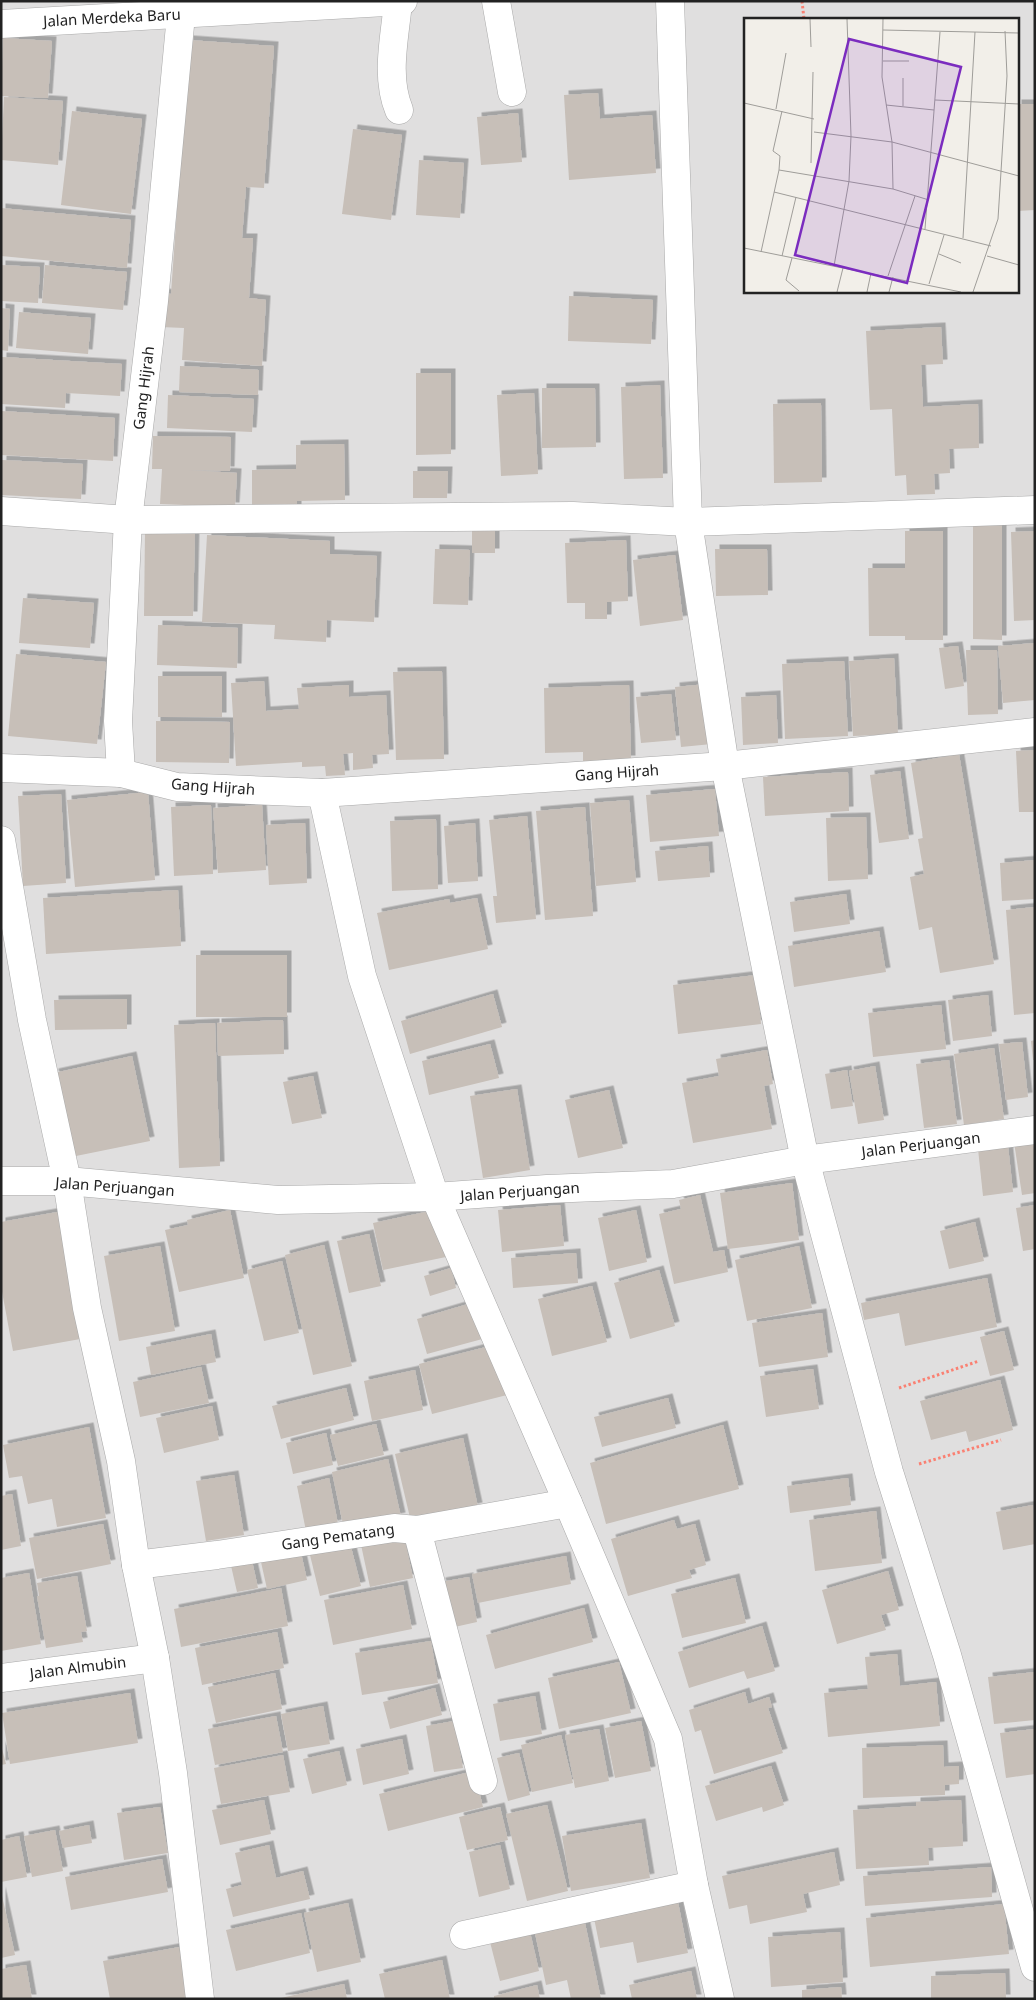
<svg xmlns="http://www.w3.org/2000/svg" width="1036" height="2000" font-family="'Noto Sans',sans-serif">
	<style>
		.residential { fill: #e0dfdf; fill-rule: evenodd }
		.building { fill: #c7bfb8; filter: url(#shadow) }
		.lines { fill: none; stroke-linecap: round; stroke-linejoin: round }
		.minor-casing { stroke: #a9a9a9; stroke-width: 29 }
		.path { stroke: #fa8072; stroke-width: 3; stroke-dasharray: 2.5 2.5; stroke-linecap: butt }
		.minor { stroke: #fff; stroke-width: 28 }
		.labels { text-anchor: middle; stroke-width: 4.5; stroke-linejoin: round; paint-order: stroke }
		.street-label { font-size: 15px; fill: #222; stroke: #fff }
		.inset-road { fill: none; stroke: #9f9d99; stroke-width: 1 }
		.view { fill: #7b2cbf; fill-opacity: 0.15; stroke: #7b2cbf; stroke-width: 2.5 }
		.inset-edge { fill: none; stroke: #222; stroke-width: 2.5 }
	</style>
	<defs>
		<filter id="shadow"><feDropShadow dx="4.5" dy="-4.5" stdDeviation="0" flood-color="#0004"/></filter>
	</defs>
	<rect width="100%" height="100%" fill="#f2efe9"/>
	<path class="residential" d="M1,1h1034v1998h-1034zM745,19h272v272h-272z"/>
	<g class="building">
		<polygon points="3,38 52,41 48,98 1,96"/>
		<polygon points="189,40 274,46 264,188 246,187 242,238 253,238 249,298 266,300 262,366 182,360 184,328 161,327 163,293 171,294"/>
		<polygon points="598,93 600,119 652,115 656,173 569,180 564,95"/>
		<polygon points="4,97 63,101 58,165 1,160"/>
		<polygon points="1017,104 1035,104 1035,210 1017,211"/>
		<polygon points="72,111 142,119 131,214 61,205"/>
		<polygon points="518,113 522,162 481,165 477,117"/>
		<polygon points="353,129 402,135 391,220 342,214"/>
		<polygon points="419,160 464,163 460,218 416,215"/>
		<polygon points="1,208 131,220 127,268 1,256"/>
		<polygon points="1,265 40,267 38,303 1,301"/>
		<polygon points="45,265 127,272 123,310 42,303"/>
		<polygon points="569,296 653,300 651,344 568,341"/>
		<polygon points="1,308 10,309 8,351 1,350"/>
		<polygon points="19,312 91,318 88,354 16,348"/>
		<polygon points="941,327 943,364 921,365 923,407 978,404 979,448 949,449 950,473 934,474 935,494 907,495 906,475 895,476 892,409 870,410 866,331"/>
		<polygon points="2,357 122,364 120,396 66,393 65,408 1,404"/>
		<polygon points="180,366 259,370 258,395 179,392"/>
		<polygon points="416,373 451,373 451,454 416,455"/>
		<polygon points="660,385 663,478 624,479 621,387"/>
		<polygon points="542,388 595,388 596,447 542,448"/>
		<polygon points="534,393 538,474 501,476 497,395"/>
		<polygon points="168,395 254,399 252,432 167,428"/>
		<polygon points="821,403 822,482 774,483 773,404"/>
		<polygon points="1,411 115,418 113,461 1,455"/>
		<polygon points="153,436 231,437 230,471 189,470 237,473 235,507 160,504 162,469 152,469"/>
		<polygon points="344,444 345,500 297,501 297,509 252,509 252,470 296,469 296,445"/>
		<polygon points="2,460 83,464 81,499 1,495"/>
		<polygon points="413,471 448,471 447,498 413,498"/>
		<polygon points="973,517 1002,517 1002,640 973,639"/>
		<polygon points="495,527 495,553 472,553 472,528"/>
		<polygon points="145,531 195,532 193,616 144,616"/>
		<polygon points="905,531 943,531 943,640 905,640 905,636 869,636 868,568 905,568"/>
		<polygon points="1035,531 1035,620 1014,621 1011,532"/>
		<polygon points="207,535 330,541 330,554 377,556 374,622 327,620 326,642 274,639 275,625 202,622"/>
		<polygon points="626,540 628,601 607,602 607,619 585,619 585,603 567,603 565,543"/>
		<polygon points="435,549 470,550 468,605 433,604"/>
		<polygon points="715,549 767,549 768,595 716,596"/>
		<polygon points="675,555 683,620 640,626 633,560"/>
		<polygon points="23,598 94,603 90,648 19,643"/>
		<polygon points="158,625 238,628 237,668 157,665"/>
		<polygon points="1035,643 1035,700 1003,703 998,646"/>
		<polygon points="958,646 964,686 945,689 939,648"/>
		<polygon points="966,650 997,650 998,714 968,715"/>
		<polygon points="16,654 106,662 97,744 8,736"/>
		<polygon points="894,658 898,734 853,736 849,661"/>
		<polygon points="844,661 848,736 785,739 782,664"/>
		<polygon points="442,671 444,759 396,760 393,672"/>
		<rect x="158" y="676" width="64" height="41"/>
		<polygon points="264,681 266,711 299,709 297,688 349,685 349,697 386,695 389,754 372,755 373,768 353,770 353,753 343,754 345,775 326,776 325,766 302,767 302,762 236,766 231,683"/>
		<polygon points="707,684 712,744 681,747 675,687"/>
		<polygon points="629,685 631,760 583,761 583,752 545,753 544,688"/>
		<polygon points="671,694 676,740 641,743 636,697"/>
		<polygon points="776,695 778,743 743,745 741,697"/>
		<polygon points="156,721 230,722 229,763 156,762"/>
		<polygon points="1035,750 1035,812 1019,812 1016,751"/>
		<polygon points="959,754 994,964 940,973 932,927 919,930 910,877 924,874 918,839 923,838 911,763"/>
		<polygon points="900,771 909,839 879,843 870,775"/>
		<polygon points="848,772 849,811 765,816 763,777"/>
		<polygon points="715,789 719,836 650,842 646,795"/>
		<polygon points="148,792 155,880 75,887 67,800"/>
		<polygon points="61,794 66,883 23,886 18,796"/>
		<polygon points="629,800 636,882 596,886 590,803"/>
		<polygon points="211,805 213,874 174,876 171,807"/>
		<polygon points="262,805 266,870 218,873 213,808"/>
		<polygon points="585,807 593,916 545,920 536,811"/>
		<polygon points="527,816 536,919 496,923 493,896 497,896 489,820"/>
		<polygon points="866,817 868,879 828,881 826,818"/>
		<polygon points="436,819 438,889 392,891 390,821"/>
		<polygon points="305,823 307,883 269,885 266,825"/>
		<polygon points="475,823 478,881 448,883 444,826"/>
		<polygon points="708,846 710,877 658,881 655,851"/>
		<polygon points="1035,860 1035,899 1002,901 1000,863"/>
		<polygon points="178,890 181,946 46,954 43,898"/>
		<polygon points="846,894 850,924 794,932 790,902"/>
		<polygon points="477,898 488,949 389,970 377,913 449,899 450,903"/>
		<polygon points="1035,907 1035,1013 1014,1015 1006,910"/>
		<polygon points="879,931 886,972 794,987 788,946"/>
		<rect x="196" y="955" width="91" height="62"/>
		<polygon points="756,975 761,1024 678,1034 673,985"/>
		<polygon points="493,994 502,1027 410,1054 401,1021"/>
		<polygon points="988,995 992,1036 953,1041 948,1000"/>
		<polygon points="127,999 127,1029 55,1030 54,1000"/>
		<polygon points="941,1005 946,1049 873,1057 868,1013"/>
		<polygon points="283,1020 284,1054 218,1056 217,1023"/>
		<polygon points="215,1023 220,1166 179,1168 174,1025"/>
		<polygon points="1035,1040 1035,1060 1033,1060 1031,1041"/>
		<polygon points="1022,1042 1028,1097 1006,1100 999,1044"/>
		<polygon points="490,1044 499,1078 429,1095 422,1061"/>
		<polygon points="994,1048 1004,1119 964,1125 954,1054"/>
		<polygon points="767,1050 773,1084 764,1086 772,1129 693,1143 682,1083 719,1076 716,1059"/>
		<polygon points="132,1056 150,1141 71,1157 54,1073"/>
		<polygon points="949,1060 957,1124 924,1128 916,1064"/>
		<polygon points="875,1066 884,1120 858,1124 849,1071"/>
		<polygon points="847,1070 853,1106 831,1109 825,1074"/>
		<polygon points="313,1076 322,1118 292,1124 283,1082"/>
		<polygon points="517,1089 530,1170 483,1178 470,1096"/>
		<polygon points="609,1090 623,1148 578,1158 565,1100"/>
		<polygon points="1035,1139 1035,1193 1022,1195 1014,1142"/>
		<polygon points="1008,1146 1013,1192 983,1196 978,1149"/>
		<polygon points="792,1183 799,1240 728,1249 720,1193"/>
		<polygon points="700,1195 713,1252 724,1250 728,1272 674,1284 659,1214 681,1209 679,1200"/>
		<polygon points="560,1205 564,1246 502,1252 498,1210"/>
		<polygon points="1035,1205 1035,1249 1023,1251 1016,1208"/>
		<polygon points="230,1210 244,1278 179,1292 165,1230 188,1225 187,1220"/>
		<polygon points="435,1210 446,1257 383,1270 373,1223"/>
		<polygon points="636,1210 647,1262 609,1271 598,1218"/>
		<polygon points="63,1211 86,1338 13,1351 1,1286 1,1222"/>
		<polygon points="975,1222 984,1261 949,1269 940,1231"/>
		<polygon points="369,1234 381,1286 349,1293 337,1241"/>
		<polygon points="324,1245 352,1366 313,1375 285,1255"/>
		<polygon points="160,1246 175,1331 119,1341 104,1256"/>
		<polygon points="799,1246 812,1308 747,1321 735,1260"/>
		<polygon points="576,1253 578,1283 513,1288 511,1258"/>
		<polygon points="282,1261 299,1333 264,1341 247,1270"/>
		<polygon points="451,1268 456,1288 430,1296 424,1276"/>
		<polygon points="659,1270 675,1326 630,1339 614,1283"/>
		<polygon points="987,1278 997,1327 905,1346 899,1313 864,1320 861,1303"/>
		<polygon points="592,1286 607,1342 552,1356 538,1299"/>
		<polygon points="475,1302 486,1338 427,1354 417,1319"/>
		<polygon points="822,1313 828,1357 759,1367 752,1323"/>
		<polygon points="1004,1331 1014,1370 990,1376 980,1337"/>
		<polygon points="211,1334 216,1362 151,1375 146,1347"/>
		<polygon points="494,1345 507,1395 432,1414 419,1364"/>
		<polygon points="201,1367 209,1403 140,1417 133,1382"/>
		<polygon points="813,1369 819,1409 766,1417 760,1376"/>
		<polygon points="415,1370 423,1410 372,1421 364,1381"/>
		<polygon points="1000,1380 1013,1430 969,1442 966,1431 931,1440 920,1401"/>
		<polygon points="346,1388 354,1420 281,1439 272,1406"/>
		<polygon points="668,1398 676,1428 602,1447 594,1417"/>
		<polygon points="212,1406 219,1440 164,1453 156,1418"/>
		<polygon points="376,1424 384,1455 338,1466 330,1435"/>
		<polygon points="723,1425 739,1489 606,1524 590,1463"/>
		<polygon points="89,1427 106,1518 57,1527 52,1499 28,1504 22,1476 9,1478 3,1445"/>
		<polygon points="326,1433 333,1465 293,1474 286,1443"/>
		<polygon points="463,1438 478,1507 411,1522 395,1454"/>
		<polygon points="388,1459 401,1517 344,1529 332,1472"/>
		<polygon points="234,1475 244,1535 206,1541 196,1481"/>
		<polygon points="329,1478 338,1524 306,1531 297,1486"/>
		<polygon points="848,1478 851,1505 790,1513 787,1486"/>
		<polygon points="12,1494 21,1546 1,1550 1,1496"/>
		<polygon points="1033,1505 1035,1544 1003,1550 996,1512"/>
		<polygon points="876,1511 882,1563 815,1571 809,1520"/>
		<polygon points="674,1520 677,1529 695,1524 706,1565 689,1570 692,1578 628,1596 611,1539"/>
		<polygon points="103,1524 111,1564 37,1579 29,1538"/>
		<polygon points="403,1531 413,1578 370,1587 360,1540"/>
		<polygon points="299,1544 307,1580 267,1589 259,1553"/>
		<polygon points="351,1547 361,1586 320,1596 309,1551"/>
		<polygon points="250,1552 258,1588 237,1592 229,1557"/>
		<polygon points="566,1556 571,1584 478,1603 472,1574"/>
		<polygon points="888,1571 899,1610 881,1615 886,1630 837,1644 822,1590"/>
		<polygon points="29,1573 41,1644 1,1651 1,1578"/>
		<polygon points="77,1576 87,1631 81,1632 83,1642 46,1648 37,1596 39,1596 37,1583"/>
		<polygon points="469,1577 477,1622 450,1628 441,1582"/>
		<polygon points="735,1578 746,1623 682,1638 671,1594"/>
		<polygon points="403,1585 412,1629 333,1645 324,1600"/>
		<polygon points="281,1588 288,1626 181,1647 174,1609"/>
		<polygon points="584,1608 593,1642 495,1669 486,1635"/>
		<polygon points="762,1626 775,1671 747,1679 744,1671 689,1688 678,1652"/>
		<polygon points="277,1632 284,1668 202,1685 195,1648"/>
		<polygon points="431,1641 438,1683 362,1695 355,1653"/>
		<polygon points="897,1654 900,1686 936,1682 940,1726 828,1737 824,1693 868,1689 865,1657"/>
		<polygon points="619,1662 631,1713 559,1729 548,1678"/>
		<polygon points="1035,1672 1035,1720 994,1724 988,1677"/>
		<polygon points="275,1673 282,1709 216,1723 208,1687"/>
		<polygon points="435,1688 442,1715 390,1729 383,1702"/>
		<polygon points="745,1692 748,1704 769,1697 772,1707 768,1708 783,1753 714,1774 701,1730 695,1732 689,1710"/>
		<polygon points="130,1693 138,1743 10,1764 2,1713"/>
		<polygon points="535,1696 542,1734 500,1741 493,1704"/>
		<polygon points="323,1706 330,1744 288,1751 281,1714"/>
		<polygon points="276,1716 283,1752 215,1765 208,1729"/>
		<polygon points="454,1721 463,1768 434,1772 426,1726"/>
		<polygon points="641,1721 651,1771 615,1778 605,1728"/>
		<polygon points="599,1729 609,1781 575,1788 565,1735"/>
		<polygon points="1035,1729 1035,1774 1006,1778 1000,1733"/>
		<polygon points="561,1735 573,1783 532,1792 521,1745"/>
		<polygon points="402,1739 409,1774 363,1785 356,1749"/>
		<polygon points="1,1745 6,1764 1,1765"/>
		<polygon points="943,1745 944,1767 959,1766 959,1784 945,1785 945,1795 863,1798 862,1748"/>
		<polygon points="339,1751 347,1785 312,1794 303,1759"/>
		<polygon points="519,1753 530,1795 508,1801 497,1758"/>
		<polygon points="283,1755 290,1792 221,1804 214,1768"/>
		<polygon points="771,1766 784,1805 763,1812 762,1807 716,1821 705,1786"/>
		<polygon points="474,1771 483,1807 388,1831 379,1794"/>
		<polygon points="264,1800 271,1834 220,1845 212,1810"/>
		<polygon points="961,1800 963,1846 928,1848 929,1865 856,1869 853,1810 916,1806 916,1802"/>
		<polygon points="547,1805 568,1891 527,1901 506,1814"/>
		<polygon points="160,1807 168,1853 124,1860 117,1813"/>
		<polygon points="500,1807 508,1840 467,1850 459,1817"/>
		<polygon points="641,1823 650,1878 571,1891 562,1836"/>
		<polygon points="89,1825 92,1843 63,1848 59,1831"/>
		<polygon points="55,1830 63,1871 32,1877 24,1836"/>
		<polygon points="19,1836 27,1877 1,1882 1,1840"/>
		<polygon points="269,1845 276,1878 303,1871 310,1899 233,1917 226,1889 242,1885 235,1853"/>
		<polygon points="500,1845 510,1889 479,1897 469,1852"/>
		<polygon points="834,1852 840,1885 803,1894 807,1912 750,1924 747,1905 729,1909 722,1876"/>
		<polygon points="162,1859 168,1892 71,1910 65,1877"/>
		<polygon points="991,1867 992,1897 865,1906 863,1876"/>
		<polygon points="1,1891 15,1955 1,1958"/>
		<polygon points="677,1897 688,1953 637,1963 633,1942 600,1948 593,1913"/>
		<polygon points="348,1903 361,1962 317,1972 304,1913"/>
		<polygon points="1004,1904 1009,1954 870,1967 866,1918"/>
		<polygon points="301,1913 310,1953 236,1971 226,1930"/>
		<polygon points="585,1923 601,1999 571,1999 567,1980 546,1985 535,1933"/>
		<polygon points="530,1932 539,1971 500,1981 490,1942"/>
		<polygon points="840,1932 843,1982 771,1987 768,1937"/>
		<polygon points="185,1946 191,1999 110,1999 103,1961"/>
		<polygon points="442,1960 450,1999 385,1999 379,1974"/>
		<polygon points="26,1965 32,1999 1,1999 1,1969"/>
		<polygon points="691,1971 697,1999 632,1999 629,1985"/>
		<polygon points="1005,1973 1006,1999 931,1999 931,1976"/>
		<polygon points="344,1984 347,1999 281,1999 281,1998"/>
		<polygon points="537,1985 540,1999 494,1999 494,1996"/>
		<polygon points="841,1987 842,1999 802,1999 802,1990"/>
	</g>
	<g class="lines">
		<defs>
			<g id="minor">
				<polyline points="496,1 512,92"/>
				<polyline points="670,1 688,522 725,766 805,1160 889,1472 947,1655 1035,1967"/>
				<path d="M398,2c-3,35 -13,74 1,108"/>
				<polyline points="1,24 403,1"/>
				<polyline points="1,511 128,520 573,516 688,522 1035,510"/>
				<polyline points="1,768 121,773 177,787 322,793 725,766 1035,732"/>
				<polyline points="121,773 118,721 128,520 154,301 181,15"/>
				<polyline points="322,793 362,976 435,1197 568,1503 668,1739 694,1885 720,1999"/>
				<polyline points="1,840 32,1020 67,1181 87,1308 121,1461 136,1565 155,1658 173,1773 200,1999"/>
				<polyline points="1,1181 67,1181 278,1200 435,1197 547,1189 673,1184 805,1160 1035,1130"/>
				<polyline points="417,1530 483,1781"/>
				<polyline points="136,1565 217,1555 394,1528 417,1530 568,1503"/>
				<polyline points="1,1678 155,1658"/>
				<polyline points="464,1935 694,1885"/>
			</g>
		</defs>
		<use href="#minor" class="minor-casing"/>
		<g class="path">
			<polyline points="802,1 804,19"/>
			<polyline points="899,1388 979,1361"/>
			<polyline points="919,1464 1001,1440"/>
		</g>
		<use href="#minor" class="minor"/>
	</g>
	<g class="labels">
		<g class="street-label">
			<text transform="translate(112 18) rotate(-3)" y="5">Jalan Merdeka Baru</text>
			<text transform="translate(144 388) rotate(-83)" y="5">Gang Hijrah</text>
			<text transform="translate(617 773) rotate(-4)" y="5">Gang Hijrah</text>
			<text transform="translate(213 787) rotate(4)" y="5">Gang Hijrah</text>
			<text transform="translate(921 1145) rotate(-7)" y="5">Jalan Perjuangan</text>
			<text transform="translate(115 1187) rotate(4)" y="5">Jalan Perjuangan</text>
			<text transform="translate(520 1192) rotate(-4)" y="5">Jalan Perjuangan</text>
			<text transform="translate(338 1537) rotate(-8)" y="5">Gang Pematang</text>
			<text transform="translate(78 1668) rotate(-7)" y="5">Jalan Almubin</text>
		</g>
	</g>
	<g transform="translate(744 18)">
		<rect width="275" height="275" fill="#f2efe9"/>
		<path class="inset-road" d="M66,1l1,28M139,1l-1,58 10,65 1,47M139,12l136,3M139,43h26M159,60v28M191,82l84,4M0,85l70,16M142,87l48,5M32,91l10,-56M70,114l78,10 127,34M67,145l2,-91M35,152l114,19 36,11M30,174l217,54M181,211l15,-197M219,220l12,-206M0,230l217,44M17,234l18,-82 1,-14 -7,-5 9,-40M195,236l22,9M38,238l14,-59M243,238l32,9M48,240l-6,22 13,11M90,248l15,-85 2,-45 -4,-117M144,258l27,-80M185,266l15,-49M93,274l6,-24M123,274l4,-19M145,274l4,-15M229,274l25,-73 9,-143 -2,-45"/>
		<path class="view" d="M105,21l112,28 -54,216 -112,-28z"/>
		<rect width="275" height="275" class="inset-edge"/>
	</g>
	<rect width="1036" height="2000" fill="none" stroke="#222222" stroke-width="5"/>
</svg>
